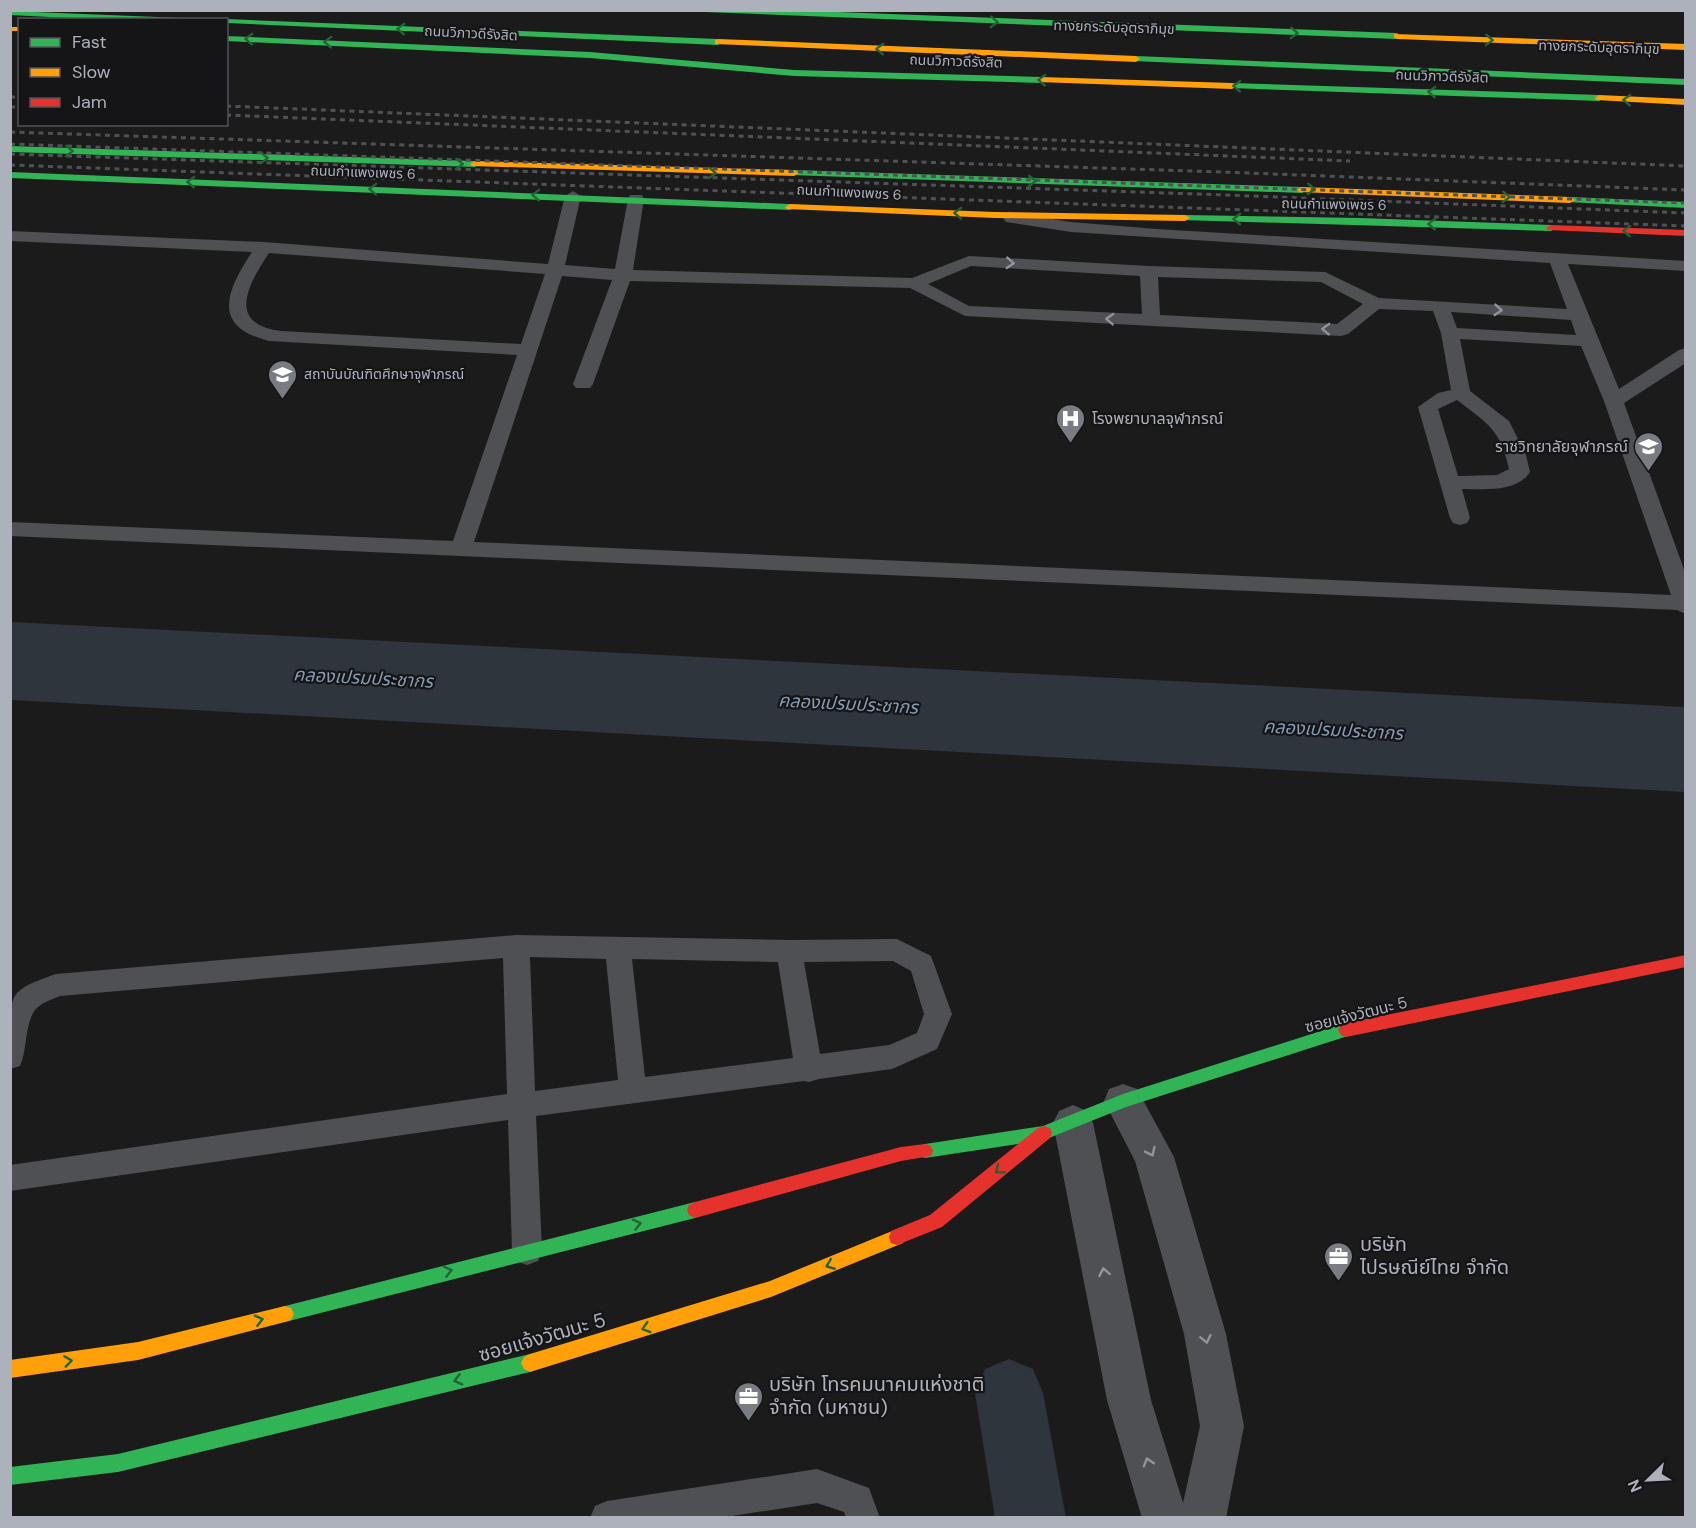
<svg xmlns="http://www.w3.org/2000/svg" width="1696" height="1528" font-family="'DM Sans','Noto Sans Thai',sans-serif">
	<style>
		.water { fill: #2e353d }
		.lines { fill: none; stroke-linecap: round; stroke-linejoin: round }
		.canal { fill: #2e353d; fill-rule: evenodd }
		.lane { fill: #4f5054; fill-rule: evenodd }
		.street { fill: #4f5054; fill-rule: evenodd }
		.fast { fill: #30b455; fill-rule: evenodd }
		.slow { fill: #ff9f0a; fill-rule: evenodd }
		.jam { fill: #e5322d; fill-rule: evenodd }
		.rail { stroke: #505154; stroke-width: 3; stroke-dasharray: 5 4.5; stroke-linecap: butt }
		.oneway { stroke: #226436 }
		.oneway2 { stroke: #91949c }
		.labels { text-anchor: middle; stroke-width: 4.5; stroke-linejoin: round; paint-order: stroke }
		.far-street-label { font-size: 14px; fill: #adb1bb; stroke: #151517 }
		.far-poi-label { font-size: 14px; fill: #adb1bb; stroke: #151517; text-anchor: start }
		.poi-label { font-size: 16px; fill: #adb1bb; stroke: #151517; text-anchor: start }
		.street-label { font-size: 16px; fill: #adb1bb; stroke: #151517 }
		.water-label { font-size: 18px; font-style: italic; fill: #869cb4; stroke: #151517 }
		.near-poi-label { font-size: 20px; fill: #adb1bb; stroke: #151517; text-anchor: start }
		.near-street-label { font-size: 20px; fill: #adb1bb; stroke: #151517 }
	</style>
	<rect width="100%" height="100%" fill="#1b1b1b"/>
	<polygon class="water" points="11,622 1685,707 1685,792 11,700"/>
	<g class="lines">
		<polygon class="canal" points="1009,1359 1033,1369 1043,1393 1066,1518 995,1518 975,1393 985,1369"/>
		<g class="lane">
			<path d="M573,191l8,5 -16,69 50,4 13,-70 2,-4h12l2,4 -11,71 279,8 57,-22 180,10 176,6 54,26 188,11 -17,-46 -479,-31 -65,-10 -3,-4 3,-4 6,-1 59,9 86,7 529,32v10l-118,-7 51,125 60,-39 7,-2v15l-62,40 62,172v39l-9,-4 -1667,-74v-14l443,19 64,-186 -248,-14c-59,-15 -42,-51 -17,-89l-242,-11v-10l254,11 284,22 17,-68zM269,253l276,21 -24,70 -240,-13c-56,-7 -32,-48 -12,-78zM971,266l169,10 2,38 -173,-8 -41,-22zM562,276l50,4 -39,104 3,4h14l3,-4 37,-103 280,7 55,28 376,20 7,-2 31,-25 54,2 8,22 10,57 -13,3 -20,14 32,111 3,5 7,2 7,-2 3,-5 -8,-29c22,0 55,4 68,-17l-4,-17 -17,-34 -39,-30 -10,-52 121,7 23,55 67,194 -1197,-53zM1158,277l163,5 42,22 -26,20 -177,-9zM1451,312l120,8 5,15 -119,-7zM1457,400c31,24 43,29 52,69l-12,6 -39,1 -20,-67z"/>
			<path d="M516,935l273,5 108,-1 34,17 21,58 -15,35 -45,20 -73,10 -10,3 -5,-1 -268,35 6,135 -4,10 -11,4 -11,-4 -4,-10 -4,-131 -498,71v-26l497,-71 -4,-136 -443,38c-7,3 -16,6 -22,11 -14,12 -10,42 -18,59l-10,3c0,-19 -5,-62 7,-76 8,-9 28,-15 39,-19zM530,957l76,2 12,121 -83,11zM632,959l146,3 15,96 -148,19zM893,961l18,10 13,43 -7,19 -28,12 -69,9 -16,-92z"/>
			<polygon points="817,1469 869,1488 880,1518 846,1518 844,1512 817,1503 719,1518 590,1518 595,1506 607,1501"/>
		</g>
		<polygon class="street" points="1123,1084 1137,1089 1174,1157 1226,1334 1244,1426 1226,1518 1142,1518 1107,1400 1053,1123 1059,1111 1073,1105 1087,1111 1093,1123 1151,1400 1183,1503 1200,1426 1184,1334 1135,1161 1104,1101 1109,1089"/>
		<g class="fast">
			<polygon points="701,10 784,10 1397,33 1401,36 1397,39 705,12"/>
			<polygon points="10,11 182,18 186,20 109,20 10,15"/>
			<polygon points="226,19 718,39 722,42 718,45 226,23 226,20 223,20"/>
			<polygon points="226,36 590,52 794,70 1041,77 1045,80 1041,83 794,76 590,58 226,41"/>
			<polygon points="1136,56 1686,79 1686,85 1133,61 1133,57"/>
			<polygon points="1232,83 1599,95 1603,98 1599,101 1229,88 1229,84"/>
			<polygon points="10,146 475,161 480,164 475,167 10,152"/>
			<polygon points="794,170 1302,187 1307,190 1302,193 791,175 791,171"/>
			<polygon points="10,172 790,204 795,207 790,210 10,178"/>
			<polygon points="1570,197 1686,202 1686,208 1567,202 1567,198"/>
			<polygon points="1185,215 1360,218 1551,225 1556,228 1551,231 1182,220 1180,218"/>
			<polygon points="1346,1023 1351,1025 1354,1030 1351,1035 1126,1107 1044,1140 925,1158 919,1156 917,1151 919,1146 925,1144 1043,1126 1123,1094"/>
			<polygon points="695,1202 701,1205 703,1210 701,1215 695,1218 285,1322 279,1320 276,1314 279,1308 285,1306"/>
			<polygon points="530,1354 536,1357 539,1363 536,1369 530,1372 118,1472 10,1485 10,1467 118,1454"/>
		</g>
		<g class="slow">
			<rect x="10" y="27" width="10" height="4"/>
			<polygon points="1394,34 1686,44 1686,50 1397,39 1394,38"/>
			<polygon points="718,39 1136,56 1140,59 1136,62 715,44 715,40"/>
			<polygon points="1041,77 1232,83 1236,86 1232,89 1038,82 1038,78"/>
			<polygon points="1599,95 1686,99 1686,105 1596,100 1595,98"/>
			<polygon points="475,161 794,170 799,173 794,176 472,166 470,164"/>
			<polygon points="1302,187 1570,197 1575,200 1570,203 1299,192 1297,190"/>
			<polygon points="790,204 995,212 1185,215 1190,218 1185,221 995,218 787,209 785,207"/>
			<polygon points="897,1229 903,1231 905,1237 903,1243 771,1297 530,1372 524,1369 521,1363 524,1357 530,1354 770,1281"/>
			<polygon points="285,1306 291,1308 294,1314 291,1320 285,1322 138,1360 10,1378 10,1360 138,1342"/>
		</g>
		<g class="jam">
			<polygon points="1551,225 1686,230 1686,236 1548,230 1546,228"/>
			<polygon points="1686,955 1686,967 1346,1037 1341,1035 1338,1030 1341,1025 1346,1023"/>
			<polygon points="1044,1126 1050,1128 1052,1133 1050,1138 942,1227 897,1245 891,1243 889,1237 891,1231 930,1215 1038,1128"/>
			<polygon points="925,1144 931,1146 933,1151 931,1156 901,1161 695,1218 689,1215 687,1210 689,1205 695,1202 901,1147"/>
		</g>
		<g class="rail">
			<polyline points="10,97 20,97"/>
			<polyline points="226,106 1686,166"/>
			<polyline points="10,107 20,107"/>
			<polyline points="226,115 1350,161"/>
			<polyline points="10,132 1222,172 1686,190"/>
			<polyline points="10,144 1686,203"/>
			<polyline points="10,154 1226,195 1686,213"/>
			<polyline points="10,165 1686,226"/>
		</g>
	</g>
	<defs><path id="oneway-chevron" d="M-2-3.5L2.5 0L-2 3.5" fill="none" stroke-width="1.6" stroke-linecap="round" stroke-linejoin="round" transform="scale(1.5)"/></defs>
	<g class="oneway">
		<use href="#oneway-chevron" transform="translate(994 22) rotate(2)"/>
		<use href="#oneway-chevron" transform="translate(401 29) rotate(-178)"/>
		<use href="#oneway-chevron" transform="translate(1294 33) rotate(2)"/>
		<use href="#oneway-chevron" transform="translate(249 39) rotate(-178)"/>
		<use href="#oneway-chevron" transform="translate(1489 40) rotate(2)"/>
		<use href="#oneway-chevron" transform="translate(328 42) rotate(-178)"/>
		<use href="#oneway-chevron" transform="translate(880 49) rotate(-178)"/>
		<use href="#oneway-chevron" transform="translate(1042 80) rotate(-178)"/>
		<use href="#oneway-chevron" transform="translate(1237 86) rotate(-178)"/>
		<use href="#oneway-chevron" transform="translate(1432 92) rotate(-178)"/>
		<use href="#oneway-chevron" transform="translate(1627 100) rotate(-178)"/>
		<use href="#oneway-chevron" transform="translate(69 151) rotate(2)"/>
		<use href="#oneway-chevron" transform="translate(264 158) rotate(2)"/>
		<use href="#oneway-chevron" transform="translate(459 164) rotate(2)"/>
		<use href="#oneway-chevron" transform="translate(712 173) rotate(2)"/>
		<use href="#oneway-chevron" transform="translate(1032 181) rotate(1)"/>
		<use href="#oneway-chevron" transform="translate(191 182) rotate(-178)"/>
		<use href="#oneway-chevron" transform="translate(373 189) rotate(-178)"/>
		<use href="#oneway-chevron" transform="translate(1311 189) rotate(2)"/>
		<use href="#oneway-chevron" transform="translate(536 195) rotate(-178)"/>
		<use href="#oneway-chevron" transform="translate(1506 197) rotate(2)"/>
		<use href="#oneway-chevron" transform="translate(958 213) rotate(-178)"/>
		<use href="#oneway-chevron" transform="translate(1237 219) rotate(-179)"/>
		<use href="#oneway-chevron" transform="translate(1432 224) rotate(-178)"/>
		<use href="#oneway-chevron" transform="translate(1627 231) rotate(-178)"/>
		<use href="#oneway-chevron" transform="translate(999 1170) rotate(141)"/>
		<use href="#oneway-chevron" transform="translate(637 1224) rotate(-14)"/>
		<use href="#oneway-chevron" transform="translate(830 1265) rotate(158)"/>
		<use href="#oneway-chevron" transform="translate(448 1271) rotate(-14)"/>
		<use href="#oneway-chevron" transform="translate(259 1320) rotate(-14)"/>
		<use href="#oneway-chevron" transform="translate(646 1328) rotate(163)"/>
		<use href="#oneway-chevron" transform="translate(68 1361) rotate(-8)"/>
		<use href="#oneway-chevron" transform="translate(458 1380) rotate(166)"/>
	</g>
	<g class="oneway2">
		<use href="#oneway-chevron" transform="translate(1010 263) rotate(3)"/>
		<use href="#oneway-chevron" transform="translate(1498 310) rotate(4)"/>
		<use href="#oneway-chevron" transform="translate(1110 319) rotate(-177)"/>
		<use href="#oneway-chevron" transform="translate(1326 329) rotate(-178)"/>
		<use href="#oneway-chevron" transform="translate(1151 1152) rotate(64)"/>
		<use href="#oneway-chevron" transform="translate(1104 1272) rotate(-101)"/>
		<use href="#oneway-chevron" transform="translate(1206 1339) rotate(78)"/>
		<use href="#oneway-chevron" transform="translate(1148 1462) rotate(-107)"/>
	</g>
	<defs>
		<symbol id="university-pin" viewBox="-11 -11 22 30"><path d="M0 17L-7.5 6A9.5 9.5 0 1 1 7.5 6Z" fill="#7a7c83" stroke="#151517"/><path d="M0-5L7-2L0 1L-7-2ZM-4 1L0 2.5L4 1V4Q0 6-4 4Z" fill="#fff"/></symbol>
		<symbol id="hospital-pin" viewBox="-11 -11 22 30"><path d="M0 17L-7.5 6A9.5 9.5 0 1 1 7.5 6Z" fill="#7a7c83" stroke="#151517"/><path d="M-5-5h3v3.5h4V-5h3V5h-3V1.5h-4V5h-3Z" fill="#fff"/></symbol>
		<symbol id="office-pin" viewBox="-11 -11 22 30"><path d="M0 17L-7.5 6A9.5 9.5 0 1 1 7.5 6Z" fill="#7a7c83" stroke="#151517"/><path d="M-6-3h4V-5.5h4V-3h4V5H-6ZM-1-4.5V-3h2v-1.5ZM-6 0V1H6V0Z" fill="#fff"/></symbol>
	</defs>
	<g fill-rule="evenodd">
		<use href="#university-pin" x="266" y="358" width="33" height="45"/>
		<use href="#hospital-pin" x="1054" y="402" width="33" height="45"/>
		<use href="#university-pin" x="1632" y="430" width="33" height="45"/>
		<use href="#office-pin" x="1322" y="1240" width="33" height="45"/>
		<use href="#office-pin" x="732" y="1380" width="33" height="45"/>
	</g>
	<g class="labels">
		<g class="far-street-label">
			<text transform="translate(1114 27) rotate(2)" y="5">ทางยกระดับอุตราภิมุข</text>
			<text transform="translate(471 33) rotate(3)" y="5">ถนนวิภาวดีรังสิต</text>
			<text transform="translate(1599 47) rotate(2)" y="5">ทางยกระดับอุตราภิมุข</text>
			<text transform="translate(956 61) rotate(2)" y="5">ถนนวิภาวดีรังสิต</text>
			<text transform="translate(1442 76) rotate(2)" y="5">ถนนวิภาวดีรังสิต</text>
			<text transform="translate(363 172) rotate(2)" y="5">ถนนกำแพงเพชร 6</text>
			<text transform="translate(849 192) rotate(3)" y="5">ถนนกำแพงเพชร 6</text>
			<text transform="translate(1334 204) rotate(1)" y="5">ถนนกำแพงเพชร 6</text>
		</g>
		<g class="far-poi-label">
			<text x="304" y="379">สถาบันบัณฑิตศึกษาจุฬาภรณ์</text>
		</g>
		<g class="poi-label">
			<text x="1092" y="424">โรงพยาบาลจุฬาภรณ์</text>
			<text x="1628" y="452" text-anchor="end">ราชวิทยาลัยจุฬาภรณ์</text>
		</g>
		<g class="street-label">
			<text transform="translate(1356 1014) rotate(-14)" y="6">ซอยแจ้งวัฒนะ 5</text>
		</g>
		<g class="water-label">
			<text transform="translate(363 678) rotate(3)" y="6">คลองเปรมประชากร</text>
			<text transform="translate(848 704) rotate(3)" y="6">คลองเปรมประชากร</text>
			<text transform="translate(1333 730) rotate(3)" y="6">คลองเปรมประชากร</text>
		</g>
		<g class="near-poi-label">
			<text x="1360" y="1251">บริษัท<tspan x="1360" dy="23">ไปรษณีย์ไทย จำกัด</tspan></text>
			<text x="769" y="1391">บริษัท โทรคมนาคมแห่งชาติ<tspan x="769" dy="23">จำกัด (มหาชน)</tspan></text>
		</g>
		<g class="near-street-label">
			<text transform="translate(542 1337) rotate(-16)" y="7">ซอยแจ้งวัฒนะ 5</text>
		</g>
	</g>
	<rect width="1696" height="1528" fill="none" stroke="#adb1bb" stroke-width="24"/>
	<rect x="18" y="18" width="210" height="108" fill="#151517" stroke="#525359" stroke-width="1.5"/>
	<rect x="30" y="38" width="30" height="9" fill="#30b455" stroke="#525359" stroke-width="1.5"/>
	<text x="72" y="48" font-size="18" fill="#adb1bb">Fast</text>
	<rect x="30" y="68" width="30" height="9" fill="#ff9f0a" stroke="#525359" stroke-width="1.5"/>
	<text x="72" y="78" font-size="18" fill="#adb1bb">Slow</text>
	<rect x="30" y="98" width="30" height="9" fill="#e5322d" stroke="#525359" stroke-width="1.5"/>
	<text x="72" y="108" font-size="18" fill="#adb1bb">Jam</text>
	<g transform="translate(1648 1480) rotate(246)" stroke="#151517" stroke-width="4.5" paint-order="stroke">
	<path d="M0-4.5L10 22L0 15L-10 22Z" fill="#adb1bb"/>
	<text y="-9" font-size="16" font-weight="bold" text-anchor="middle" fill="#adb1bb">N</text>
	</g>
</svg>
